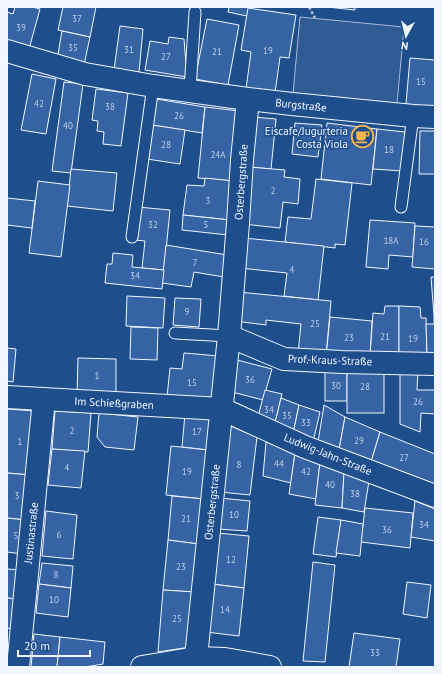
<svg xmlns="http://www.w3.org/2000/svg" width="442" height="674" font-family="'PT Sans',sans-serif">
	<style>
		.built { fill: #305b95; stroke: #a8bbd7 }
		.building { fill: #3563a3; stroke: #f2f6ff }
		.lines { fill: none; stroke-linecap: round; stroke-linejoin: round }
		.service-casing { stroke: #f2f6ff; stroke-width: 13 }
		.minor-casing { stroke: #f2f6ff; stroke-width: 24 }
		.path { stroke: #b3c4dc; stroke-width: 2.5; stroke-dasharray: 3 2; stroke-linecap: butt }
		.service { stroke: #1f4e8c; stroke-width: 11 }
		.minor { stroke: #1f4e8c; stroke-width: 22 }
		.labels { text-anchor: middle; stroke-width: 3; stroke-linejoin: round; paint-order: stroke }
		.number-label { font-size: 9px; fill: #c3d1e8 }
		.street-label { font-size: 11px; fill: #f2f6ff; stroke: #1f4e8c }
		.poi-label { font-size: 11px; fill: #f2f6ff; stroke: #1f4e8c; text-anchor: end }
	</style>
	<rect width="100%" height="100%" fill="#1f4e8c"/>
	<polygon class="built" points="300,17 404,27 397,104 293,94"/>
	<g class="building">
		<polygon points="15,7 32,7 40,9 29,49 7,43 7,12 13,14"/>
		<polygon points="63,7 96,7 90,37 58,30"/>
		<polygon points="229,7 249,7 247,16 228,12"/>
		<polygon points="327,7 355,7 355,10"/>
		<polygon points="248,8 296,15 289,58 280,57 275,93 246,89 251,52 241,50"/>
		<polygon points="207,19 239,25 228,85 195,79"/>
		<polygon points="120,26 143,29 139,72 114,70"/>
		<polygon points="62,31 90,37 84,65 57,60"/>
		<polygon points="169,37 184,39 187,77 145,70 150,41 168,44"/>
		<polygon points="410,58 435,60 435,107 406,104"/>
		<polygon points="32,74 56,79 46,134 21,130"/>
		<polygon points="64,82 83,84 71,173 52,171"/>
		<polygon points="96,89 128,93 121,146 103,144 104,132 97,131 98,121 92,120"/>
		<polygon points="156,99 205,107 202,133 152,125"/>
		<polygon points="205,107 240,111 234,181 198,178"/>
		<polygon points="253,117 276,119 271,169 249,167"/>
		<polygon points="295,123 322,125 318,157 292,154"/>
		<polygon points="327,123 377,129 371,185 321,179"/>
		<polygon points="152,125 185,130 180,164 147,159"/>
		<polygon points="377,129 405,132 402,171 373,169"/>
		<polygon points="420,131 435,131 435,174 419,174"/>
		<polygon points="249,167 285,170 284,177 300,179 298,204 283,202 280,228 243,224"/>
		<polygon points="71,169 117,173 113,211 67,206"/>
		<polygon points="205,178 234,181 230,220 183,215 187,185 204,186"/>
		<polygon points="316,179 352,183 345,245 335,244 335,248 285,242 288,217 311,219"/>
		<polygon points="38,181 70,185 61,257 29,253"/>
		<polygon points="7,198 35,201 32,228 7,225"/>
		<polygon points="138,207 170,210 164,270 142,268 145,241 135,240"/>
		<polygon points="183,215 230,220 228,235 182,230"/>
		<polygon points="370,220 415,223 413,257 389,255 388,269 366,267"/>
		<polygon points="415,226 435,227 435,269 412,267"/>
		<polygon points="244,238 324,246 318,300 284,296 287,273 240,268"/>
		<polygon points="166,245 227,255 224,277 194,272 191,287 162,283"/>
		<polygon points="113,253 133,255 132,267 164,270 162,289 105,283 107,264 112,264"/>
		<polygon points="431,277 435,277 435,316 434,316"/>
		<polygon points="238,292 331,301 326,357 298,354 301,324 266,320 266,325 235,321"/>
		<polygon points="127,296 165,298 163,328 126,326"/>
		<polygon points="175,298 201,299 199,327 173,325"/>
		<polygon points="385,306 399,306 399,354 370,355 373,313 384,314"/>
		<polygon points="399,306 420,307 421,318 426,318 427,353 399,354"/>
		<polygon points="434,316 435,316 435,353 427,353 426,324 434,324"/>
		<polygon points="330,317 372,321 370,355 326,357"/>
		<polygon points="131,327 158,328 157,360 130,359"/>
		<polygon points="7,348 16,349 13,382 7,381"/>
		<polygon points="184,353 219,356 214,402 167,397 170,368 182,369"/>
		<polygon points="78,358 116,359 116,395 77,394"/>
		<polygon points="237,360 272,369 263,400 228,391"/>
		<polygon points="400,369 418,369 417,390 435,390 435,414 421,413 420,432 400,424"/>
		<rect x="325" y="372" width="22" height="29"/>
		<rect x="347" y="372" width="37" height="41"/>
		<polygon points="265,390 282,394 274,427 257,420"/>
		<polygon points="281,398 299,405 293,434 274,427"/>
		<polygon points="299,405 320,412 313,442 293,434"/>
		<polygon points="324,405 345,417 339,450 318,442"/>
		<polygon points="7,409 35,411 30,475 7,473"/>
		<polygon points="55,411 91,413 88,452 52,449"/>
		<polygon points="99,413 138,417 134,450 105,447 97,437"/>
		<polygon points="185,414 212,416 208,450 182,447"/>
		<polygon points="345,417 380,432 371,462 339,450"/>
		<polygon points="228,425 257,437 250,495 220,492"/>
		<polygon points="380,432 435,454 435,486 371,462"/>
		<polygon points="266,442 295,453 291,483 263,476"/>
		<polygon points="171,446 208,450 204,499 166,495"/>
		<polygon points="52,449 85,451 81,488 48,485"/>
		<polygon points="295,453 320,462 316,499 289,494"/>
		<polygon points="320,462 344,472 342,508 315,505"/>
		<polygon points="344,472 369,481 364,512 342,508"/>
		<polygon points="7,473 30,475 26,520 7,518"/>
		<polygon points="172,496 204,499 199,544 168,540"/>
		<polygon points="220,498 250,501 247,531 218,529"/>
		<polygon points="415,501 435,509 435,541 411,537"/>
		<polygon points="365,508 413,513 410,548 361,542"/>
		<polygon points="46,511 77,515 73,559 42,556"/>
		<polygon points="318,517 341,520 336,557 313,554"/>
		<polygon points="7,518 26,520 23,554 7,552"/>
		<polygon points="341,520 363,524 360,556 336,553"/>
		<polygon points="217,533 249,536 244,588 212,584"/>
		<polygon points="168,540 199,544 195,592 163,590"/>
		<polygon points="313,562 335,565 325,662 303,661"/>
		<polygon points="42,563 73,566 71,588 39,584"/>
		<polygon points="7,569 21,570 18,599 7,598"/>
		<polygon points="407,582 431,585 427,618 403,614"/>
		<polygon points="39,584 71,588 68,617 36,613"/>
		<polygon points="212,584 244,588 239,636 206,632"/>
		<polygon points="163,590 195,592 190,647 158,652"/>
		<polygon points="7,598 18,599 14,629 7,628"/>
		<polygon points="354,633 400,639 396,667 349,667"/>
		<polygon points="34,634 60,637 57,667 31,667"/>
		<polygon points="60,637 105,642 103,664 85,667 57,667"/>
	</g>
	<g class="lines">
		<defs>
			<g id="service">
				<polyline points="190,90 195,12"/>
				<polyline points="401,207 413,116"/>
				<polyline points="132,237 153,86"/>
				<polyline points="175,333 229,336"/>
			</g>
			<g id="minor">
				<polyline points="7,51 85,74 153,86 248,99 292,104 413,116 435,117"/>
				<polyline points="229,336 284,359 342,362 435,364"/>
				<polyline points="7,397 222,409 305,447 435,496"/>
				<polyline points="18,667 44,399"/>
				<polyline points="142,667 196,658 225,659 270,667"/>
				<polyline points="195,667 229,336 238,223 242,160 248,99"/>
			</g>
		</defs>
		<use href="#service" class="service-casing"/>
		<use href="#minor" class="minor-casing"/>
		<polyline class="path" points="309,7 315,18"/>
		<use href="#service" class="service"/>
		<use href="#minor" class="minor"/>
	</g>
	<defs>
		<symbol id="cafe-ring" viewBox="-11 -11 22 22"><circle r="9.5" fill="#1f4e8c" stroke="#ffb74d" stroke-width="1.5"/><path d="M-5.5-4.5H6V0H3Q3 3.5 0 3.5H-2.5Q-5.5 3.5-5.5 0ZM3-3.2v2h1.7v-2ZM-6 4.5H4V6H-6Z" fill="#ffb74d"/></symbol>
	</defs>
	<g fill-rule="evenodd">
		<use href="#cafe-ring" x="350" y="124" width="25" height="25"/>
	</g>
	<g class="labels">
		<g class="number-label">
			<text x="77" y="22">37</text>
			<text x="21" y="31">39</text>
			<text x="73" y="51">35</text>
			<text x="129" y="53">31</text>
			<text x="268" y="54">19</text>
			<text x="217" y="55">21</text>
			<text x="166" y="60">27</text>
			<text x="421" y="85">15</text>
			<text x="39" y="107">42</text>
			<text x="110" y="110">38</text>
			<text x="179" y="119">26</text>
			<text x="68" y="129">40</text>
			<text x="166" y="148">28</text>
			<text x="389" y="153">18</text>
			<text x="218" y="158">24A</text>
			<text x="273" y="194">2</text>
			<text x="208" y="204">3</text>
			<text x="153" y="228">32</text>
			<text x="206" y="228">5</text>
			<text x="391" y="244">18A</text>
			<text x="424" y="245">16</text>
			<text x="195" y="266">7</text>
			<text x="292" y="273">4</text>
			<text x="135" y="279">34</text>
			<text x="187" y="315">9</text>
			<text x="315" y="327">25</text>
			<text x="385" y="340">21</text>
			<text x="349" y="341">23</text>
			<text x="413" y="342">19</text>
			<text x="97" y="379">1</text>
			<text x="250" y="383">36</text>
			<text x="192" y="386">15</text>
			<text x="336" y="389">30</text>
			<text x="365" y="390">28</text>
			<text x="418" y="405">26</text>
			<text x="269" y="413">34</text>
			<text x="287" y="419">35</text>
			<text x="306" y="426">33</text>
			<text x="72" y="434">2</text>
			<text x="197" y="435">17</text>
			<text x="359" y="444">29</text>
			<text x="20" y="445">1</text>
			<text x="404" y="461">27</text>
			<text x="279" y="467">44</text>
			<text x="239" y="468">8</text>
			<text x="67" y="471">4</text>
			<text x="187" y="475">19</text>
			<text x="306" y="475">42</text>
			<text x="330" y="488">40</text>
			<text x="355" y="497">38</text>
			<text x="17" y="499">3</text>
			<text x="234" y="518">10</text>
			<text x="186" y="522">21</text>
			<text x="424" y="528">34</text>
			<text x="387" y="533">36</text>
			<text x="59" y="538">6</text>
			<text x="16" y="539">5</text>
			<text x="231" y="563">12</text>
			<text x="181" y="570">23</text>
			<text x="56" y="578">8</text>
			<text x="54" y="603">10</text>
			<text x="225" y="613">14</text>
			<text x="177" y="622">25</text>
			<text x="375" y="656">33</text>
		</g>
		<g class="street-label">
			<text transform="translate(301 105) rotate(6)" y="4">Burgstraße</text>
			<text transform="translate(241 182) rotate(-86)" y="4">Osterbergstraße</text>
			<text transform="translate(330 360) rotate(2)" y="4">Prof.-Kraus-Straße</text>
			<text transform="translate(114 403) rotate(3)" y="4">Im Schießgraben</text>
			<text transform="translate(328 454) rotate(22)" y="4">Ludwig-Jahn-Straße</text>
			<text transform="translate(212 502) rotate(-84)" y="4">Osterbergstraße</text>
			<text transform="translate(31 533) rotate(-84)" y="4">Justinastraße</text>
		</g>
		<g class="poi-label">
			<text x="348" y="135">Eiscafe/Jugurteria<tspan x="348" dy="13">Costa Viola</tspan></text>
		</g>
	</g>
	<rect width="442" height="674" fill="none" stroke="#f2f6ff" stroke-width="16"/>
	<g transform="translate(406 36) rotate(188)" stroke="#1f4e8c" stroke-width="3" paint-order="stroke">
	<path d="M0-3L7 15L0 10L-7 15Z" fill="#f2f6ff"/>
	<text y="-6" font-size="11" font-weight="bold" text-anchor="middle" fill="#f2f6ff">N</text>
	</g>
	<path d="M18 650v6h72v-6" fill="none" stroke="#f2f6ff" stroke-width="2"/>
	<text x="24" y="650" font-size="12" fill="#f2f6ff" stroke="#1f4e8c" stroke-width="3" paint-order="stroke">20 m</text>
</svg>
